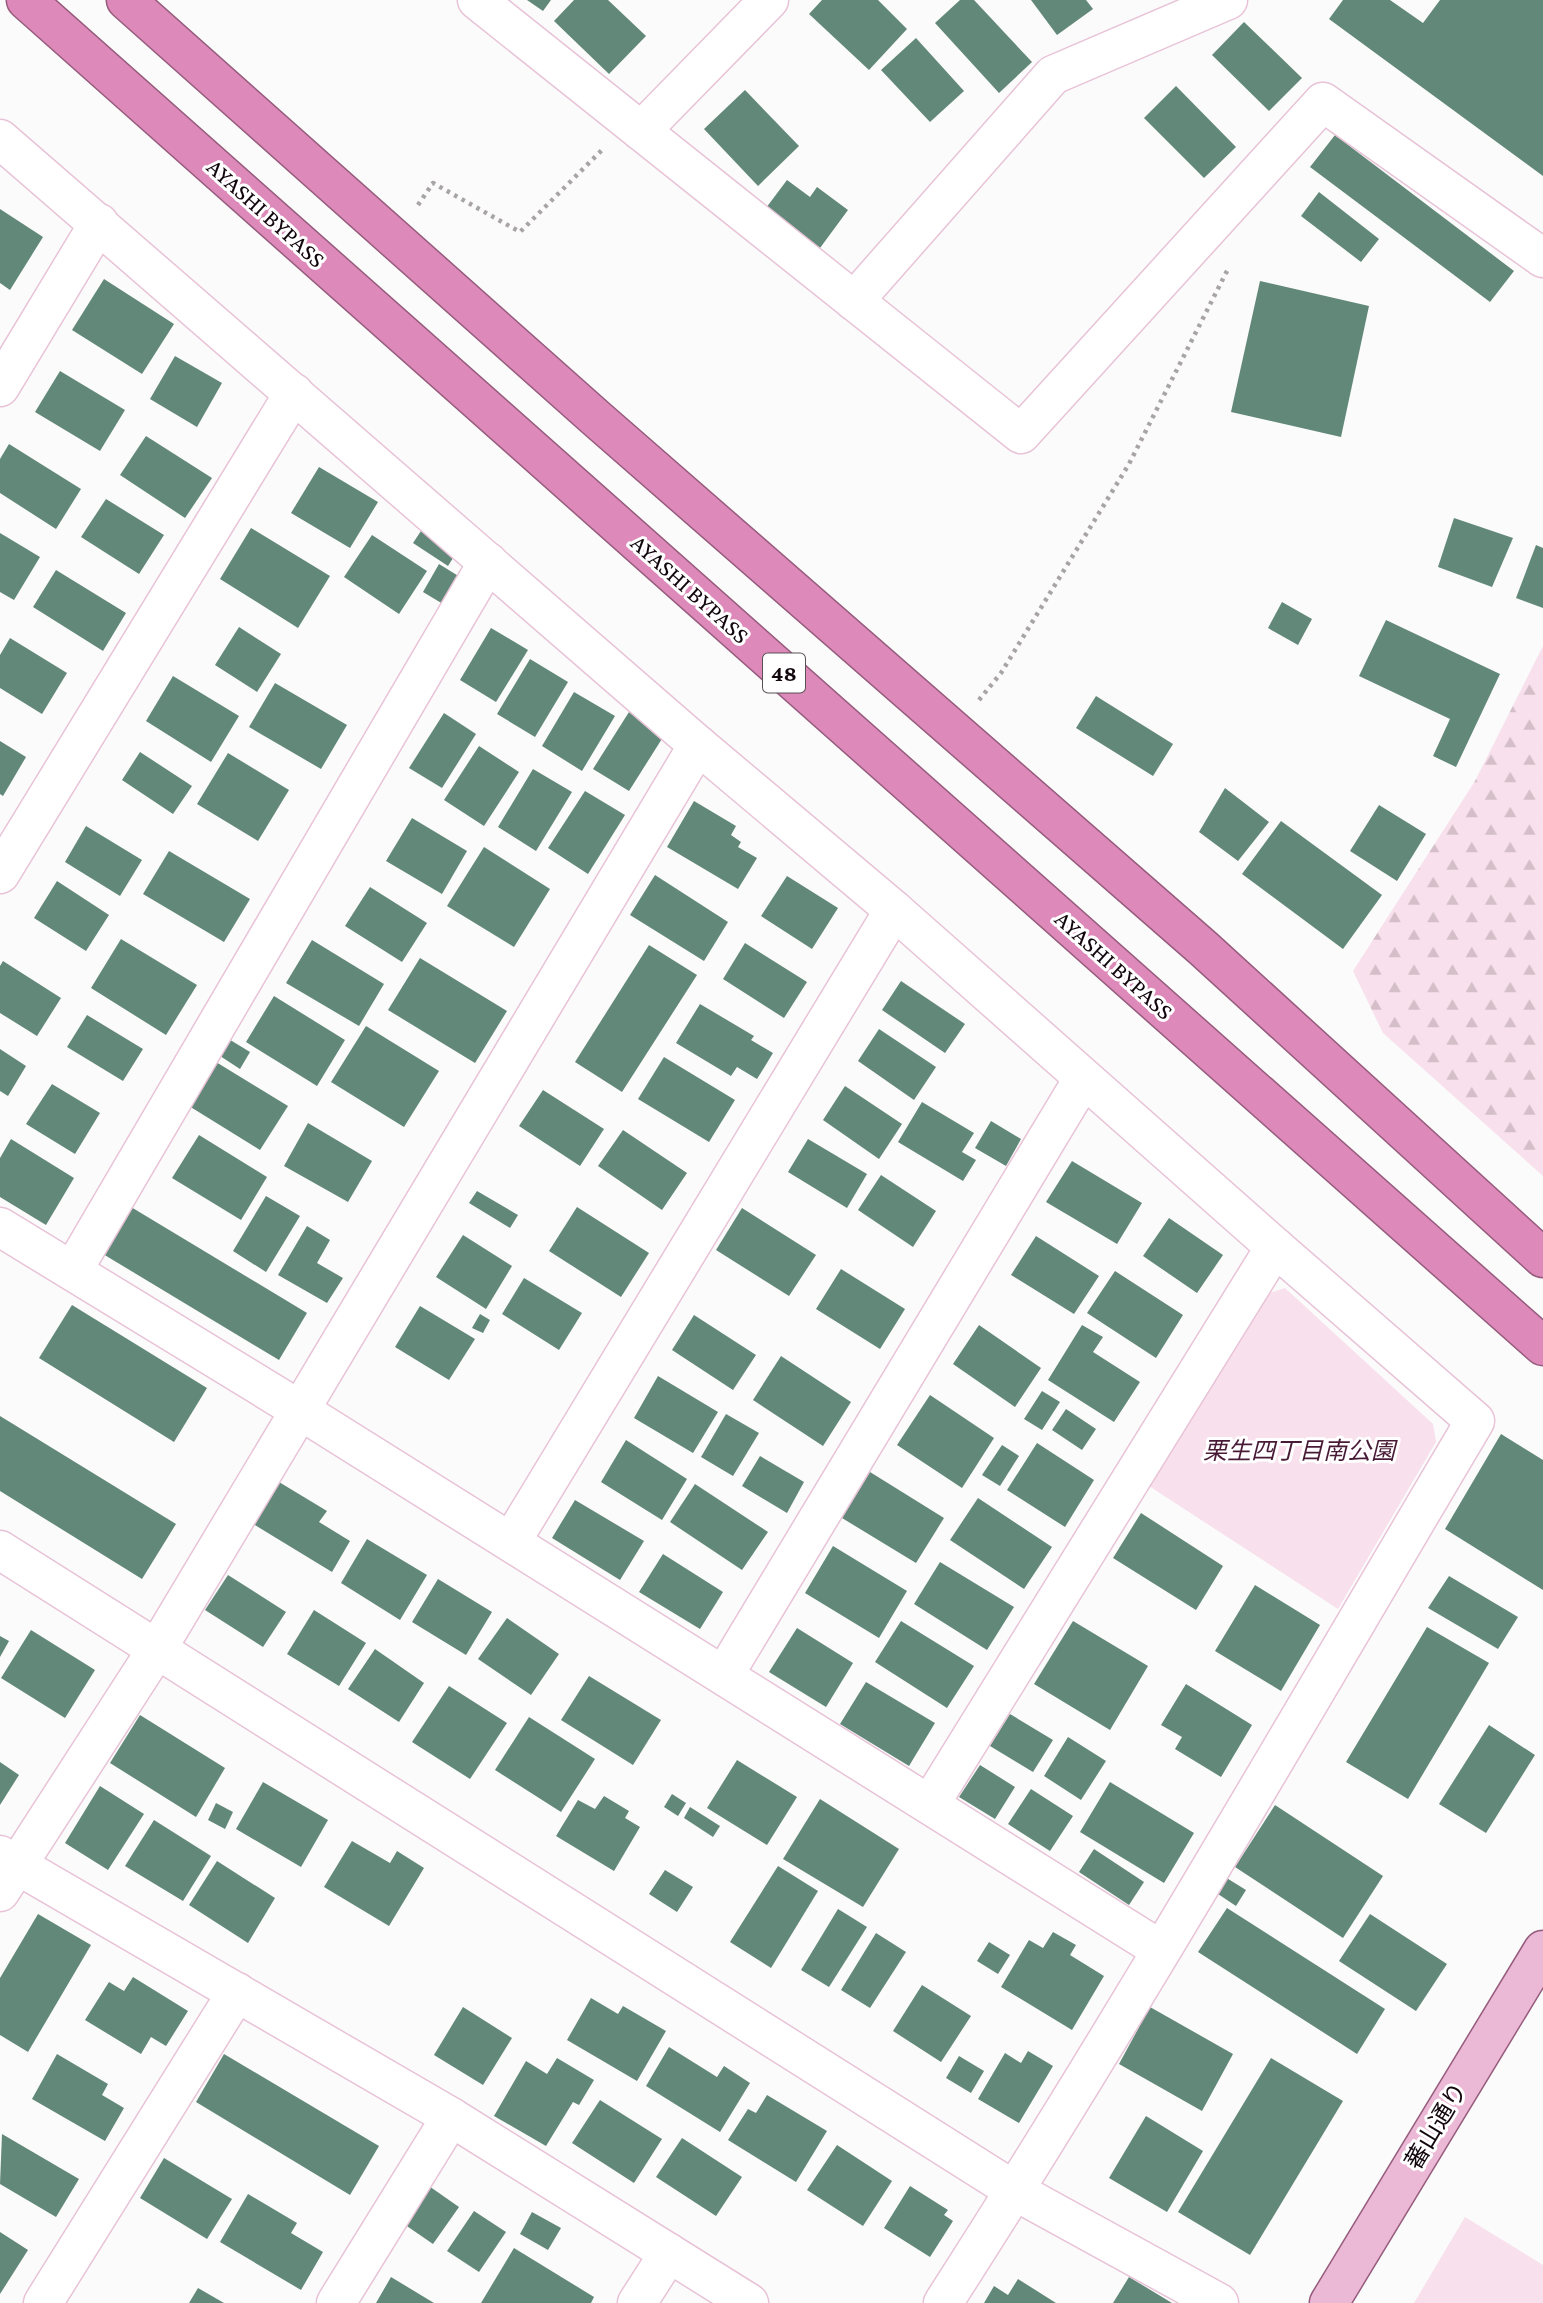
<svg xmlns="http://www.w3.org/2000/svg" width="1543" height="2303" font-family="'Crimson Pro','Noto Sans JP',serif">
	<style>
		.forest { fill: url(#forest-firs) }
		.park { fill: #f8e0ec }
		.building { fill: #628879 }
		.lines { fill: none; stroke-linecap: round; stroke-linejoin: round }
		.minor-casing { stroke: #e8c3d7; stroke-width: 41 }
		.major-casing { stroke: #965c7d; stroke-width: 41 }
		.highway-casing { stroke: #965c7d; stroke-width: 41 }
		.path { stroke: #a8a4a6; stroke-width: 4.5; stroke-dasharray: 3.5 5; stroke-linecap: butt }
		.minor { stroke: #fff; stroke-width: 38 }
		.major { stroke: #ebb8d5; stroke-width: 38 }
		.highway { stroke: #dd89b9; stroke-width: 38 }
		.labels { text-anchor: middle; stroke-width: 6; stroke-linejoin: round; paint-order: stroke }
		.shield { fill: #fff; stroke: #5a5156; stroke-width: 2 }
		.shield-label { font-size: 23px; font-weight: bold; fill: #13070e }
		.street-label { font-size: 24px; fill: #13070e; stroke: #fff }
		.park-label { font-size: 24px; font-style: italic; fill: #481a36; stroke: #fff }
	</style>
	<defs>
		<pattern id="forest-firs" width="22" height="20" patternUnits="userSpaceOnUse" patternTransform="scale(1.75)"><rect width="22" height="20" fill="#f8e0ec"/><path d="M5 1l3.5 6h-7zM16 11l3.5 6h-7z" fill="#d4bfc9"/></pattern>
	</defs>
	<rect width="100%" height="100%" fill="#fbfbfb"/>
	<polygon class="forest" points="1543,646 1543,1176 1383,1033 1353,971 1475,781"/>
	<g class="park">
		<polygon points="1285,1288 1433,1424 1436,1442 1338,1609 1149,1486 1266,1294"/>
		<polygon points="1465,2217 1543,2265 1543,2303 1414,2303"/>
	</g>
	<g class="building">
		<polygon points="527,0 551,0 543,11"/>
		<polygon points="574,0 608,0 646,36 609,74 554,21"/>
		<polygon points="822,0 878,0 907,29 869,70 809,14"/>
		<polygon points="960,0 974,0 1032,62 999,93 935,23"/>
		<polygon points="1031,0 1086,0 1093,9 1057,35"/>
		<polygon points="1343,0 1390,0 1423,23 1440,0 1543,0 1543,176 1329,19"/>
		<polygon points="1244,22 1302,78 1269,111 1212,55"/>
		<polygon points="916,38 964,91 930,122 881,70"/>
		<polygon points="1176,86 1236,147 1204,178 1144,118"/>
		<polygon points="745,90 799,146 758,186 704,129"/>
		<polygon points="1335,135 1514,271 1490,302 1310,167"/>
		<polygon points="787,180 810,197 817,187 848,210 820,248 766,208"/>
		<polygon points="1319,192 1379,239 1361,262 1301,216"/>
		<polygon points="0,209 43,237 10,290 0,283"/>
		<polygon points="104,279 174,324 142,374 72,330"/>
		<polygon points="1260,281 1369,306 1341,437 1231,412"/>
		<polygon points="175,356 222,383 197,427 150,399"/>
		<polygon points="60,371 125,410 100,451 35,412"/>
		<polygon points="146,436 212,478 185,518 120,475"/>
		<polygon points="9,444 81,489 56,529 0,493 0,459"/>
		<polygon points="319,467 378,502 350,548 291,513"/>
		<polygon points="106,499 164,535 139,574 81,537"/>
		<polygon points="1454,518 1513,538 1492,587 1438,567"/>
		<polygon points="251,528 330,576 298,628 220,579"/>
		<polygon points="423,528 458,550 448,566 413,543"/>
		<polygon points="0,533 40,557 14,600 0,592"/>
		<polygon points="372,535 427,571 399,614 344,577"/>
		<polygon points="1536,545 1543,548 1543,608 1516,598"/>
		<polygon points="439,564 460,577 443,604 423,592"/>
		<polygon points="56,570 126,613 103,651 33,607"/>
		<polygon points="1282,602 1312,619 1298,645 1268,628"/>
		<polygon points="1386,620 1500,674 1456,767 1433,756 1450,719 1359,676"/>
		<polygon points="239,627 281,654 257,692 215,665"/>
		<polygon points="491,628 528,650 496,702 460,680"/>
		<polygon points="10,638 67,673 42,714 0,688 0,655"/>
		<polygon points="530,659 568,682 535,737 497,714"/>
		<polygon points="173,676 239,716 211,762 146,721"/>
		<polygon points="275,683 347,725 321,769 249,727"/>
		<polygon points="574,692 615,716 582,771 542,746"/>
		<polygon points="1096,696 1173,744 1153,776 1076,728"/>
		<polygon points="629,712 665,734 629,791 593,769"/>
		<polygon points="444,713 476,734 442,788 409,768"/>
		<polygon points="0,741 26,757 3,796 0,794"/>
		<polygon points="479,746 519,772 484,826 444,800"/>
		<polygon points="140,752 192,786 173,814 122,780"/>
		<polygon points="228,753 289,790 258,841 197,804"/>
		<polygon points="533,769 572,792 536,851 498,827"/>
		<polygon points="1225,788 1269,822 1238,861 1199,832"/>
		<polygon points="585,791 625,815 588,874 548,848"/>
		<polygon points="694,801 736,826 731,835 741,842 738,847 757,858 738,889 667,847"/>
		<polygon points="1379,805 1426,834 1397,881 1350,851"/>
		<polygon points="412,818 467,851 442,894 386,861"/>
		<polygon points="1281,821 1382,895 1343,949 1242,874"/>
		<polygon points="86,826 142,860 120,896 65,862"/>
		<polygon points="484,847 550,889 514,947 447,906"/>
		<polygon points="169,851 250,899 224,942 143,894"/>
		<polygon points="655,875 728,922 704,961 630,915"/>
		<polygon points="787,876 838,908 812,949 761,916"/>
		<polygon points="57,881 109,915 86,951 34,918"/>
		<polygon points="370,887 427,923 402,962 345,926"/>
		<polygon points="121,939 197,985 166,1035 91,988"/>
		<polygon points="312,940 384,984 359,1026 286,983"/>
		<polygon points="745,943 807,982 784,1018 723,979"/>
		<polygon points="649,945 697,975 622,1092 575,1062"/>
		<polygon points="420,958 507,1011 475,1063 388,1010"/>
		<polygon points="3,961 61,998 37,1036 0,1013 0,966"/>
		<polygon points="901,981 965,1024 945,1053 882,1010"/>
		<polygon points="274,996 345,1040 317,1086 246,1042"/>
		<polygon points="700,1004 754,1036 751,1040 773,1053 757,1079 737,1067 731,1076 676,1043"/>
		<polygon points="87,1015 143,1049 123,1081 67,1047"/>
		<polygon points="366,1026 439,1071 404,1127 331,1082"/>
		<polygon points="879,1029 936,1067 914,1100 858,1061"/>
		<polygon points="227,1038 250,1052 240,1069 217,1054"/>
		<polygon points="0,1049 26,1066 8,1096 0,1091"/>
		<polygon points="664,1057 735,1100 709,1142 638,1099"/>
		<polygon points="216,1062 288,1106 260,1150 189,1106"/>
		<polygon points="52,1084 100,1113 75,1154 26,1124"/>
		<polygon points="845,1086 902,1124 879,1159 823,1120"/>
		<polygon points="543,1090 604,1129 580,1166 519,1126"/>
		<polygon points="922,1102 974,1133 962,1152 976,1160 963,1181 898,1142"/>
		<polygon points="991,1121 1021,1139 1006,1166 975,1148"/>
		<polygon points="308,1123 372,1161 348,1202 284,1166"/>
		<polygon points="623,1130 687,1173 662,1210 598,1166"/>
		<polygon points="199,1135 267,1177 241,1220 172,1178"/>
		<polygon points="11,1139 74,1178 46,1225 0,1197 0,1158"/>
		<polygon points="808,1139 867,1174 847,1208 788,1172"/>
		<polygon points="1072,1161 1142,1203 1117,1244 1046,1202"/>
		<polygon points="881,1175 936,1211 913,1247 858,1210"/>
		<polygon points="477,1191 518,1215 510,1228 469,1203"/>
		<polygon points="266,1196 300,1216 266,1272 233,1251"/>
		<polygon points="131,1207 307,1313 279,1360 103,1254"/>
		<polygon points="577,1207 649,1253 621,1297 549,1251"/>
		<polygon points="742,1208 816,1255 789,1296 716,1250"/>
		<polygon points="1169,1218 1223,1255 1197,1293 1143,1256"/>
		<polygon points="307,1226 330,1240 317,1263 343,1278 327,1303 278,1275"/>
		<polygon points="463,1235 512,1266 486,1309 436,1277"/>
		<polygon points="1036,1236 1099,1276 1074,1314 1011,1275"/>
		<polygon points="841,1269 905,1309 880,1349 816,1309"/>
		<polygon points="1115,1271 1183,1315 1156,1358 1087,1313"/>
		<polygon points="524,1278 582,1313 559,1350 502,1314"/>
		<polygon points="72,1305 207,1388 174,1442 39,1358"/>
		<polygon points="420,1306 475,1339 449,1380 395,1347"/>
		<polygon points="480,1314 490,1320 483,1333 472,1328"/>
		<polygon points="694,1315 756,1355 733,1390 672,1350"/>
		<polygon points="979,1325 1041,1368 1015,1407 953,1364"/>
		<polygon points="1082,1325 1103,1337 1093,1352 1140,1382 1114,1422 1048,1380"/>
		<polygon points="781,1356 851,1402 823,1446 753,1400"/>
		<polygon points="658,1376 718,1412 693,1453 634,1418"/>
		<polygon points="1042,1391 1060,1402 1042,1430 1024,1419"/>
		<polygon points="930,1395 994,1438 962,1488 897,1445"/>
		<polygon points="1066,1409 1096,1429 1082,1450 1052,1430"/>
		<polygon points="726,1414 759,1433 733,1476 701,1457"/>
		<polygon points="0,1416 176,1524 142,1579 0,1491"/>
		<polygon points="1501,1434 1543,1460 1543,1590 1445,1529"/>
		<polygon points="626,1440 687,1479 662,1520 601,1482"/>
		<polygon points="1037,1443 1094,1480 1065,1527 1007,1490"/>
		<polygon points="1002,1445 1019,1456 1000,1486 982,1475"/>
		<polygon points="760,1456 804,1482 787,1513 742,1486"/>
		<polygon points="870,1472 944,1518 916,1563 842,1518"/>
		<polygon points="279,1482 327,1511 319,1522 350,1541 332,1572 253,1524"/>
		<polygon points="695,1484 768,1532 742,1570 670,1522"/>
		<polygon points="978,1498 1052,1547 1024,1589 950,1540"/>
		<polygon points="575,1500 644,1541 620,1580 552,1538"/>
		<polygon points="1141,1513 1223,1566 1196,1610 1113,1558"/>
		<polygon points="367,1539 427,1575 400,1620 341,1583"/>
		<polygon points="833,1546 907,1591 879,1638 805,1593"/>
		<polygon points="663,1554 723,1592 700,1629 639,1592"/>
		<polygon points="940,1562 1014,1607 987,1650 914,1604"/>
		<polygon points="228,1575 286,1612 263,1647 205,1610"/>
		<polygon points="1449,1576 1518,1617 1498,1649 1428,1608"/>
		<polygon points="438,1579 492,1612 466,1655 412,1622"/>
		<polygon points="1255,1585 1320,1625 1281,1691 1215,1651"/>
		<polygon points="314,1610 366,1643 339,1686 287,1654"/>
		<polygon points="507,1618 559,1654 531,1695 478,1659"/>
		<polygon points="901,1621 974,1666 947,1708 875,1662"/>
		<polygon points="1073,1621 1148,1666 1110,1730 1034,1684"/>
		<polygon points="1427,1627 1489,1663 1408,1799 1346,1762"/>
		<polygon points="797,1628 853,1663 826,1707 769,1672"/>
		<polygon points="31,1630 95,1670 65,1718 1,1678"/>
		<polygon points="0,1636 9,1641 0,1657"/>
		<polygon points="375,1649 424,1683 399,1722 348,1689"/>
		<polygon points="589,1676 661,1720 633,1765 561,1720"/>
		<polygon points="866,1682 935,1723 909,1766 840,1724"/>
		<polygon points="1186,1684 1252,1725 1221,1777 1175,1749 1182,1737 1161,1725"/>
		<polygon points="449,1686 507,1723 470,1779 412,1742"/>
		<polygon points="1010,1714 1053,1740 1033,1772 990,1746"/>
		<polygon points="140,1715 225,1768 196,1817 110,1763"/>
		<polygon points="529,1717 595,1759 561,1812 495,1770"/>
		<polygon points="1489,1725 1535,1755 1486,1833 1439,1804"/>
		<polygon points="1068,1737 1106,1761 1081,1800 1044,1776"/>
		<polygon points="737,1760 797,1797 767,1845 707,1808"/>
		<polygon points="0,1762 19,1775 0,1805"/>
		<polygon points="980,1765 1015,1787 995,1819 959,1797"/>
		<polygon points="263,1782 328,1820 301,1867 236,1829"/>
		<polygon points="1110,1782 1194,1833 1164,1883 1080,1832"/>
		<polygon points="100,1786 144,1814 108,1870 65,1843"/>
		<polygon points="1031,1789 1073,1816 1050,1851 1008,1824"/>
		<polygon points="672,1794 686,1803 678,1816 664,1807"/>
		<polygon points="604,1796 629,1811 625,1818 640,1827 614,1871 556,1836 578,1800 595,1809"/>
		<polygon points="820,1799 899,1849 863,1907 783,1859"/>
		<polygon points="216,1803 233,1812 225,1829 208,1820"/>
		<polygon points="1275,1805 1383,1876 1343,1938 1235,1867"/>
		<polygon points="690,1807 720,1826 713,1837 684,1818"/>
		<polygon points="154,1820 211,1856 183,1901 125,1866"/>
		<polygon points="352,1841 390,1863 397,1851 424,1868 389,1926 324,1887"/>
		<polygon points="1094,1849 1144,1882 1129,1905 1079,1872"/>
		<polygon points="217,1861 275,1898 248,1943 189,1905"/>
		<polygon points="778,1866 818,1891 771,1968 730,1942"/>
		<polygon points="665,1870 693,1887 677,1912 649,1894"/>
		<polygon points="1225,1877 1246,1890 1236,1906 1215,1892"/>
		<polygon points="1227,1908 1385,2009 1357,2054 1198,1952"/>
		<polygon points="838,1909 867,1927 829,1987 801,1970"/>
		<polygon points="38,1914 91,1945 28,2052 0,2035 0,1978"/>
		<polygon points="1370,1914 1447,1964 1416,2011 1339,1961"/>
		<polygon points="1053,1932 1076,1945 1070,1955 1104,1976 1072,2030 1001,1987 1029,1940 1043,1948"/>
		<polygon points="876,1933 906,1952 870,2008 841,1990"/>
		<polygon points="989,1942 1010,1955 998,1974 977,1961"/>
		<polygon points="133,1977 188,2011 166,2046 151,2037 141,2054 85,2020 109,1982 124,1991"/>
		<polygon points="922,1985 971,2016 941,2062 893,2031"/>
		<polygon points="591,1998 618,2014 623,2006 666,2031 637,2081 567,2040"/>
		<polygon points="463,2007 512,2038 483,2085 434,2055"/>
		<polygon points="1150,2007 1233,2054 1202,2111 1119,2064"/>
		<polygon points="669,2047 717,2077 724,2066 750,2083 720,2132 646,2086"/>
		<polygon points="1028,2051 1053,2066 1019,2123 978,2099 1005,2053 1021,2063"/>
		<polygon points="57,2054 108,2084 102,2095 124,2108 105,2141 32,2099"/>
		<polygon points="224,2054 379,2146 350,2195 196,2102"/>
		<polygon points="959,2056 984,2071 971,2093 946,2078"/>
		<polygon points="557,2058 594,2080 579,2105 573,2102 546,2146 494,2116 526,2061 547,2074"/>
		<polygon points="1271,2058 1343,2101 1250,2255 1178,2212"/>
		<polygon points="767,2095 827,2131 796,2182 728,2140 748,2109 756,2113"/>
		<polygon points="600,2100 662,2139 634,2183 572,2143"/>
		<polygon points="1146,2116 1203,2151 1167,2212 1109,2178"/>
		<polygon points="2,2134 79,2179 56,2217 0,2184"/>
		<polygon points="682,2138 742,2177 716,2216 656,2177"/>
		<polygon points="837,2145 892,2181 863,2226 807,2190"/>
		<polygon points="164,2158 232,2199 207,2239 140,2198"/>
		<polygon points="426,2184 459,2207 433,2244 401,2222"/>
		<polygon points="910,2186 948,2210 944,2215 953,2221 930,2257 884,2228"/>
		<polygon points="248,2194 297,2223 291,2233 323,2252 301,2290 220,2242"/>
		<polygon points="474,2211 506,2232 479,2272 447,2251"/>
		<polygon points="532,2212 561,2228 548,2250 520,2234"/>
		<polygon points="0,2232 28,2250 0,2294"/>
		<polygon points="514,2248 594,2297 591,2303 481,2303"/>
		<polygon points="391,2277 434,2303 376,2303"/>
		<polygon points="1129,2277 1172,2303 1113,2303"/>
		<polygon points="1018,2279 1056,2303 984,2303 994,2286 1008,2295"/>
		<polygon points="198,2288 224,2303 189,2303"/>
	</g>
	<g class="lines">
		<defs>
			<g id="minor">
				<polyline points="477,0 1021,434 1323,102 1543,258"/>
				<polyline points="641,131 769,0"/>
				<polyline points="0,139 698,745 157,1649 0,1892"/>
				<polyline points="854,301 1053,75 1228,0"/>
				<polyline points="0,387 99,223"/>
				<polyline points="698,745 894,910 1275,1247 930,1804"/>
				<polyline points="0,874 294,393"/>
				<polyline points="0,1227 298,1409 1161,1950"/>
				<polyline points="73,1270 488,562"/>
				<polyline points="511,1542 894,910"/>
				<polyline points="0,1550 1015,2191 1219,2303"/>
				<polyline points="724,1675 1083,1079"/>
				<polyline points="0,1855 451,2117 749,2303"/>
				<polyline points="43,2303 237,1992"/>
				<polyline points="336,2303 451,2117"/>
				<polyline points="637,2303 669,2253"/>
				<path d="M943,2303c186,-289 357,-587 532,-882l-200,-174"/>
			</g>
			<polyline id="major" points="1329,2303 1543,1950"/>
			<g id="highway">
				<polyline points="26,0 1543,1346"/>
				<polyline points="126,0 597,419 1203,948 1543,1258"/>
			</g>
		</defs>
		<use href="#minor" class="minor-casing"/>
		<use href="#major" class="major-casing"/>
		<use href="#highway" class="highway-casing"/>
		<g class="path">
			<polyline points="418,205 433,183 520,232 603,149"/>
			<polyline points="979,700 1001,673 1129,464 1228,269"/>
		</g>
		<use href="#minor" class="minor"/>
		<use href="#major" class="major"/>
		<use href="#highway" class="highway"/>
	</g>
	<g class="labels">
		<rect class="shield" x="763" y="653.5" width="42" height="39" rx="5"/>
		<g class="shield-label">
			<text x="784" y="681">48</text>
		</g>
		<g class="street-label">
			<text transform="translate(266 213) rotate(42)" y="8">AYASHI BYPASS</text>
			<text transform="translate(690 589) rotate(42)" y="8">AYASHI BYPASS</text>
			<text transform="translate(1114 965) rotate(42)" y="8">AYASHI BYPASS</text>
			<text transform="translate(1436 2126) rotate(-59)" y="8">蕃山通り</text>
		</g>
		<g class="park-label">
			<text x="1299" y="1459">栗生四丁目南公園</text>
		</g>
	</g>
</svg>
